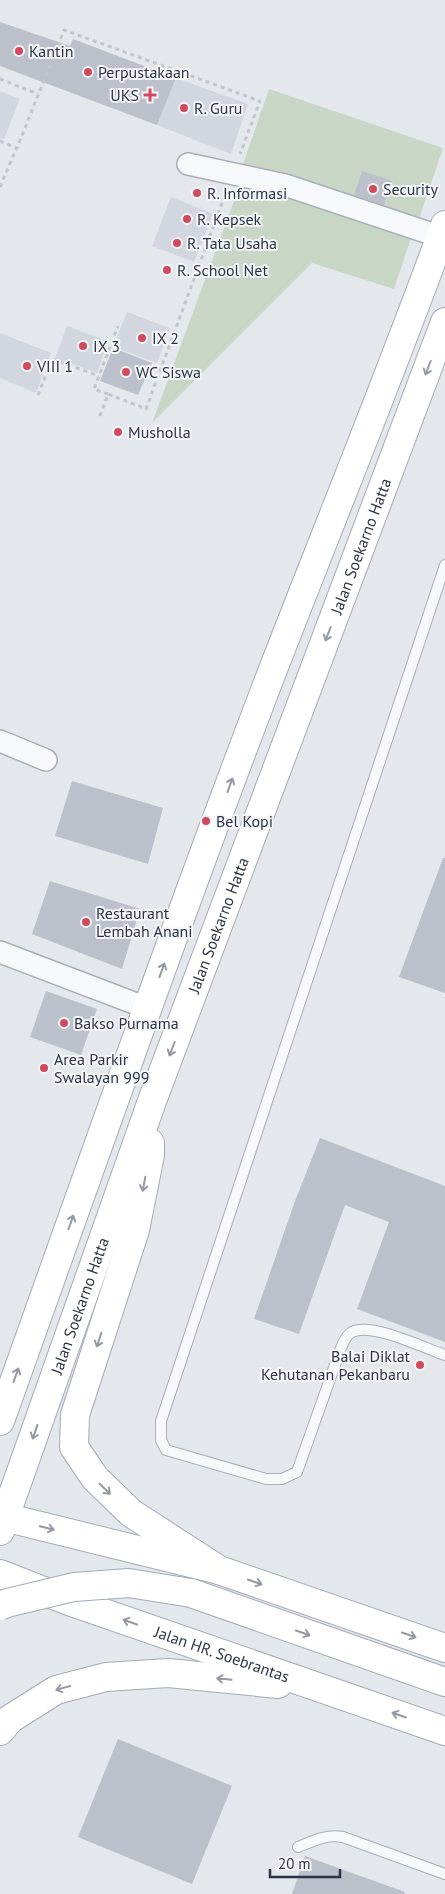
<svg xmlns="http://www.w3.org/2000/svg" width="445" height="1894" font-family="'PT Sans',sans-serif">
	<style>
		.built { fill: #d2d6de }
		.green { fill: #c9d6c5 }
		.building { fill: #bbc0ca }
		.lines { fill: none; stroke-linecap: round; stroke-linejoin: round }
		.service-casing { stroke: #a9aeb7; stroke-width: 12 }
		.minor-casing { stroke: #a9aeb7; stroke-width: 24 }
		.primary-casing { stroke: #a3abb8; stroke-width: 30 }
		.path { stroke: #c2c5cb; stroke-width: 3; stroke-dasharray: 4 4; stroke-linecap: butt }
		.service { stroke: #f7f8fa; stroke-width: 10 }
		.minor { stroke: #f7f8fa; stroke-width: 21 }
		.primary { stroke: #fff; stroke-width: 28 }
		.primary-bridge-casing { stroke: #a3abb8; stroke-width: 30; stroke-linecap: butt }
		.primary-bridge { stroke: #fff; stroke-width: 28 }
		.oneway { stroke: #959aa2 }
		.poi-dot { fill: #d1495b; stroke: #f4f6f9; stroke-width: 2 }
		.labels { text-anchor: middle; stroke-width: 4; stroke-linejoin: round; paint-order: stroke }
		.poi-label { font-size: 16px; fill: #2b3445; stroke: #f4f6f9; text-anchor: start }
		.street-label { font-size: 16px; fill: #2b3445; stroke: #f4f6f9 }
	</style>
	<rect width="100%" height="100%" fill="#e4e7ec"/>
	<g class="built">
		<polygon points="176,78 248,104 231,154 157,125"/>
		<polygon points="0,91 20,99 4,139 0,138"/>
		<polygon points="171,197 213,214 194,262 152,246"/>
		<polygon points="127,312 170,328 157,363 113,347"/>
		<polygon points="67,326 108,341 97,373 55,358"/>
		<polygon points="0,333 51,353 36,393 0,378"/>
	</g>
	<g class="green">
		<polygon points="269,89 443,148 417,225 240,173"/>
		<polygon points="270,185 412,235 394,289 312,263 152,423 239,188"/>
	</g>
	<g class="building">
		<polygon points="0,22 70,46 73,39 176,78 157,125 0,66"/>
		<polygon points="362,171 392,181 384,205 354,195"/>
		<polygon points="113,348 152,363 138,395 100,381"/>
		<polygon points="72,781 163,808 148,864 55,836"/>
		<polygon points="443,858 445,858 445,993 399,977"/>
		<polygon points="50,881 140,909 122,969 32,934"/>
		<polygon points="46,991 97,1009 81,1055 30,1037"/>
		<polygon points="320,1138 445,1186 445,1342 357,1309 389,1222 345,1205 299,1334 254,1319 295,1201"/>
		<polygon points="118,1739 232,1786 192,1884 78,1837"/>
		<polygon points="305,1856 405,1892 404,1894 292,1894"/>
	</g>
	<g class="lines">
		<defs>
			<g id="service">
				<path d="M445,565l-284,856v19l5,10 100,29h16l15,-7 44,-124c2,-5 5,-13 11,-16 20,-10 72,16 93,23"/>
				<path d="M298,1847c15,-6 28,-13 45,-10l102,37"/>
			</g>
			<g id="minor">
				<polyline points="188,164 285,185 441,237"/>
				<polyline points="0,741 46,760"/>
				<polyline points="0,952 147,1008"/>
			</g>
			<g id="primary">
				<polyline points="150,1143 150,1155 135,1230 75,1415 74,1447 95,1478 131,1513 219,1570"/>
				<path d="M0,1421c88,-246 174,-492 267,-736 59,-153 122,-306 178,-460"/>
				<polyline points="0,1516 219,1570 445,1648"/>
				<path id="s1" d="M0,1531l152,-430 293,-779"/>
				<path id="s2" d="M0,1574l69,27 376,130"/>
				<polyline points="191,1593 445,1682"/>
				<polyline points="0,1731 10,1719 56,1690 106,1677 168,1673 278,1684"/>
			</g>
		</defs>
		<use href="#service" class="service-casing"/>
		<use href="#minor" class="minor-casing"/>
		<use href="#primary" class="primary-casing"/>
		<g class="path">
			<polyline points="0,79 38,94"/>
			<polyline points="0,141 17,148 64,30 260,101 240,154"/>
			<polyline points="0,187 16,149"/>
			<polyline points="108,394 94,389 118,326"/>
			<polyline points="38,395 52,359 99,376"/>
			<polyline points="100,416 108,394 146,409 225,195"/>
		</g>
		<use href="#service" class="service"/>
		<use href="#minor" class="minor"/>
		<use href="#primary" class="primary"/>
		<defs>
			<polyline id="primary-bridge" points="0,1606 7,1603 74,1587 129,1583 191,1593"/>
		</defs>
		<use href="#primary-bridge" class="primary-bridge-casing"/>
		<use href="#primary-bridge" class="primary-bridge"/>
	</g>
	<defs><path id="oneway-shaft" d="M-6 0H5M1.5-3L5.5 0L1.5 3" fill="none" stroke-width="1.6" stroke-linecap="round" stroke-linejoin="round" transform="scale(1.25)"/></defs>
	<g class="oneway">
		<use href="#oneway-shaft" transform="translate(428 368) rotate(111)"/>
		<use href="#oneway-shaft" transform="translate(328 634) rotate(111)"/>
		<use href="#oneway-shaft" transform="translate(230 785) rotate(-70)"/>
		<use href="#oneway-shaft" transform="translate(162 970) rotate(-70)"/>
		<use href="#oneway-shaft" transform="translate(172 1049) rotate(111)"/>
		<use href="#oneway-shaft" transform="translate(144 1184) rotate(101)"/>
		<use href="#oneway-shaft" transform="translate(71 1222) rotate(-70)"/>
		<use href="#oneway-shaft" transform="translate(99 1340) rotate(108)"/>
		<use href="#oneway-shaft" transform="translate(16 1375) rotate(-70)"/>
		<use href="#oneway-shaft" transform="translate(35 1432) rotate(109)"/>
		<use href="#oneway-shaft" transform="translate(105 1489) rotate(44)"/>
		<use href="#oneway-shaft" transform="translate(47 1528) rotate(14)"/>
		<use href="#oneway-shaft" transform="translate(255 1582) rotate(19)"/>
		<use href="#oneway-shaft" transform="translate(130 1622) rotate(-161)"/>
		<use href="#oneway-shaft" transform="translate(303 1633) rotate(19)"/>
		<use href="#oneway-shaft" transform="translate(409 1635) rotate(19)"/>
		<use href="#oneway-shaft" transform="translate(224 1679) rotate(-174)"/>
		<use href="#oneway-shaft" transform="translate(63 1688) rotate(165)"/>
		<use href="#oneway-shaft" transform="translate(399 1715) rotate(-161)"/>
	</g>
	<g class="poi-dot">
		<circle cx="19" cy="51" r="5"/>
		<circle cx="88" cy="72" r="5"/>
		<path d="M147.5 87.5h5v5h5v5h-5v5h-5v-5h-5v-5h5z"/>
		<circle cx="184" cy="108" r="5"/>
		<circle cx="373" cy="189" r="5"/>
		<circle cx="197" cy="193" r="5"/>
		<circle cx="187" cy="219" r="5"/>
		<circle cx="177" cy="243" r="5"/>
		<circle cx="167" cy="270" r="5"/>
		<circle cx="142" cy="338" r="5"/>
		<circle cx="83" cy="346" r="5"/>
		<circle cx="27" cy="366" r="5"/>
		<circle cx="126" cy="372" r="5"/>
		<circle cx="118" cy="432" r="5"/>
		<circle cx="206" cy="821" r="5"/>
		<circle cx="86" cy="922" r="5"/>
		<circle cx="64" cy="1023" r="5"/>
		<circle cx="44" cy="1068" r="5"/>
		<circle cx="420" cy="1365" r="5"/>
	</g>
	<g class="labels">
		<g class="poi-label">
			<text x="29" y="57">Kantin</text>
			<text x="98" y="78">Perpustakaan</text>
			<text x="139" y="101" text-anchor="end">UKS</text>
			<text x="194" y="114">R. Guru</text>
			<text x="383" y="195">Security</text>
			<text x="207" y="199">R. Informasi</text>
			<text x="197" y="225">R. Kepsek</text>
			<text x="187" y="249">R. Tata Usaha</text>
			<text x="177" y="276">R. School Net</text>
			<text x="152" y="344">IX 2</text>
			<text x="93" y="352">IX 3</text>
			<text x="37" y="372">VIII 1</text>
			<text x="136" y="378">WC Siswa</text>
			<text x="128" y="438">Musholla</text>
			<text x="216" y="827">Bel Kopi</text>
			<text x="96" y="919">Restaurant<tspan x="96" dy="18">Lembah Anani</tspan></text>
			<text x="74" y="1029">Bakso Purnama</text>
			<text x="54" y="1065">Area Parkir<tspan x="54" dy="18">Swalayan 999</tspan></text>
			<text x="410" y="1362" text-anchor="end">Balai Diklat<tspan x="410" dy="18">Kehutanan Pekanbaru</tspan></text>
		</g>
		<g class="street-label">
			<text dy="6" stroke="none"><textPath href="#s1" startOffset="1049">Jalan Soekarno Hatta</textPath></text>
			<text dy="6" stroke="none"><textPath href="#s1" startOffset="644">Jalan Soekarno Hatta</textPath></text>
			<text dy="6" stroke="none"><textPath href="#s1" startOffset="239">Jalan Soekarno Hatta</textPath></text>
			<text dy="6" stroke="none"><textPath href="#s2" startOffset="236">Jalan HR. Soebrantas</textPath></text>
		</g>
	</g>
	<path d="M270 1869v8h70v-8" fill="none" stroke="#2b3445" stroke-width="2.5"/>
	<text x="278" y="1869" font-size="15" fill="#2b3445" stroke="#f4f6f9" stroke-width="4" paint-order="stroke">20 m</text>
</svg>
